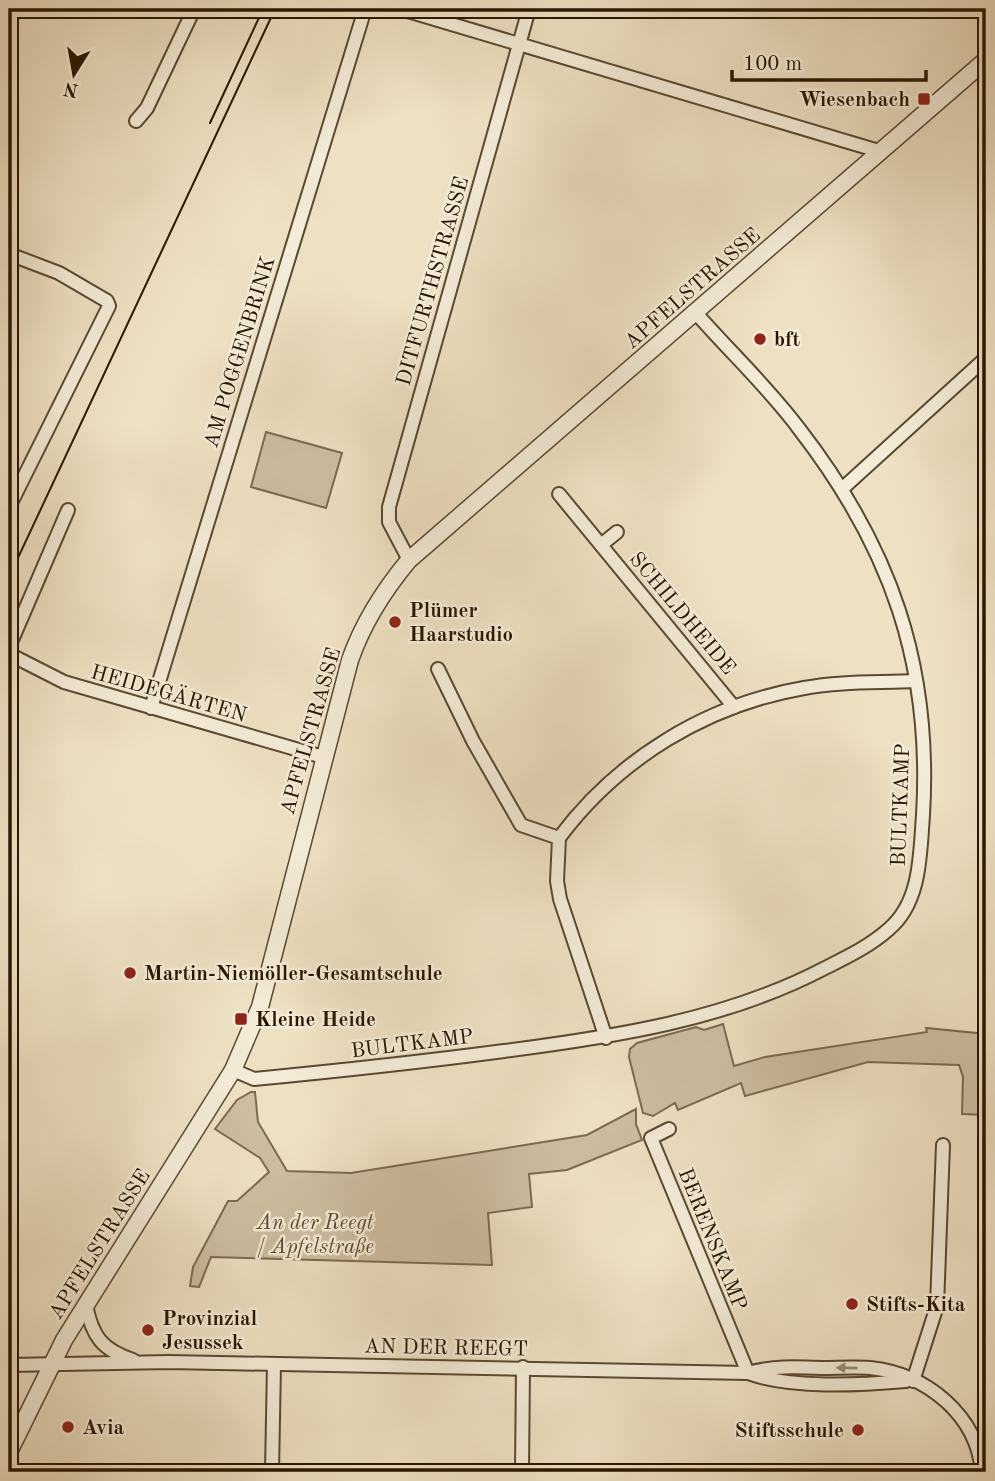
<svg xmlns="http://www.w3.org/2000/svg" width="995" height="1481" font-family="'Old Standard TT',serif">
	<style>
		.green { fill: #cdbea2; stroke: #7b6a52; stroke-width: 2 }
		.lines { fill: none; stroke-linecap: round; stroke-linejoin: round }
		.minor-casing { stroke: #5a4932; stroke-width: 16 }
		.tertiary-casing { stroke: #5a4932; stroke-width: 19 }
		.minor { stroke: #f4ecd8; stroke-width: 12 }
		.tertiary { stroke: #f4ecd8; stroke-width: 16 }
		.tram { stroke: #291602; stroke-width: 2 }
		.oneway { fill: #998c78 }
		.poi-dot { fill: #8f2418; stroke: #f4ecd8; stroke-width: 2.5 }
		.labels { text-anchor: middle; stroke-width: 5; stroke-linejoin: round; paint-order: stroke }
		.poi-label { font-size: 21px; font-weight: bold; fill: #291602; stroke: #f4ecd8; text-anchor: start }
		.street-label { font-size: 21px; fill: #291602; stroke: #f4ecd8 }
		.park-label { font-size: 21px; font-style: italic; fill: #5a4832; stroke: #f4ecd8 }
	</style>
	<rect width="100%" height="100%" fill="#eee1c3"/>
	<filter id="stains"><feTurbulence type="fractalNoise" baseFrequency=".00286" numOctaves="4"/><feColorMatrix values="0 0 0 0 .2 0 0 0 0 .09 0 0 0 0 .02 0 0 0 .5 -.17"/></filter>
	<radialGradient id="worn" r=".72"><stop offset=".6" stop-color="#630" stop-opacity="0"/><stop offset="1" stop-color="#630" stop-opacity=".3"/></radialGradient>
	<g class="green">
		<polygon points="266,432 342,453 326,508 251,487"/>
		<polygon points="723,1024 734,1066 765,1057 927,1032 926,1028 986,1034 986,1115 962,1114 963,1077 959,1065 868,1062 745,1096 741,1083 678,1110 675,1103 653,1116 643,1113 629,1057 630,1049 637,1043 696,1027 704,1030"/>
		<polygon points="251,1092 255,1092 258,1122 287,1171 351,1173 587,1135 636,1109 636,1124 642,1140 567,1170 529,1174 532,1207 488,1213 492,1265 211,1257 199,1287 190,1286 193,1267 228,1201 237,1201 269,1172 260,1158 215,1129 237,1100"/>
	</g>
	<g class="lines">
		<defs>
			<g id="minor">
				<polyline points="401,9 882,152"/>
				<polyline points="136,121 147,108 194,9"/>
				<polyline points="9,254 59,273 107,301 109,306 12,501"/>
				<polyline points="843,488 986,358"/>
				<polyline points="559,494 734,707"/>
				<polyline points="601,545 617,532"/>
				<polyline points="409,560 389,522 389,507 529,9"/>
				<polyline points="9,647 68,510"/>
				<polyline points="9,654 64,682 323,757"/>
				<polyline points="438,669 473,741 521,825 559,838 557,881 560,899 606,1038"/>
				<polyline points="151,708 365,9"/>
				<path d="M559,838c59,-79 147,-133 245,-150 37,-7 75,-5 112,-7"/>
				<path d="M233,1070l21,9c83,-8 167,-17 250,-28 109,-14 222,-31 321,-83 22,-11 45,-22 64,-39 32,-27 31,-75 34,-114 9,-150 -32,-267 -123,-385 -31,-42 -70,-78 -104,-117"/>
				<polyline points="669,1129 651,1138 748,1373"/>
				<path d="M86,1305c6,31 16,45 47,55"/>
				<path d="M9,1365l160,-3 579,11c24,-7 48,-6 74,-5 16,0 32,-1 48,0 57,6 107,47 112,104"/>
				<path d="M748,1373c43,16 111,12 158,8"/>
				<polyline points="913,1381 937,1306 943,1145"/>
				<polyline points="272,1472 274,1364"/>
				<polyline points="522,1472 523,1367"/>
			</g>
			<path id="tertiary" d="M9,1452l55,-112 169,-270 27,-63 90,-347c13,-37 34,-70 59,-100l577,-500"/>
		</defs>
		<use href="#minor" class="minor-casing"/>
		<use href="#tertiary" class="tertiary-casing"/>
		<use href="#minor" class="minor"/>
		<use href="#tertiary" class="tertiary"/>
		<g class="tram">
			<polyline points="210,123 263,9"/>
			<polyline points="9,577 275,9"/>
		</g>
	</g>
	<defs><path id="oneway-solid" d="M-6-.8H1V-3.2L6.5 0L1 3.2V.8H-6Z" transform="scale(1.75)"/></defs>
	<use class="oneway" href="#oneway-solid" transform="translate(847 1368) rotate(-179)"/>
	<g class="poi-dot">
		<rect x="917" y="92" width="14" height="14" rx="3.5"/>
		<circle cx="760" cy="339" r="7"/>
		<circle cx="395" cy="622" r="7"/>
		<circle cx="130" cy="973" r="7"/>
		<rect x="234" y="1012" width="14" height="14" rx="3.5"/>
		<circle cx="852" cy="1304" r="7"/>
		<circle cx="148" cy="1330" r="7"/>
		<circle cx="68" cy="1427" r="7"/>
		<circle cx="858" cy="1430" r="7"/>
	</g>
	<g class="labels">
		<g class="poi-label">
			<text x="910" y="106" text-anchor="end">Wiesenbach</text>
			<text x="774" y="346">bft</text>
			<text x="409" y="617">Plümer<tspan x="409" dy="24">Haarstudio</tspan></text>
			<text x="144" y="980">Martin-Niemöller-Gesamtschule</text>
			<text x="255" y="1026">Kleine Heide</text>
			<text x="866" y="1311">Stifts-Kita</text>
			<text x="162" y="1325">Provinzial<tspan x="162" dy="24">Jesussek</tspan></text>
			<text x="82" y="1434">Avia</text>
			<text x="844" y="1437" text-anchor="end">Stiftsschule</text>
		</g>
		<g class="street-label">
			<text transform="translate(432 281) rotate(-74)" y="7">DITFURTHSTRASSE</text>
			<text transform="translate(692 288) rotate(-41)" y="7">APFELSTRASSE</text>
			<text transform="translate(239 352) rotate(-73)" y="7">AM POGGENBRINK</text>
			<text transform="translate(683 613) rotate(50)" y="7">SCHILDHEIDE</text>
			<text transform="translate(169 693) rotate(16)" y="7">HEIDEGÄRTEN</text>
			<text transform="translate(310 731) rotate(-74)" y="7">APFELSTRASSE</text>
			<text transform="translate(900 805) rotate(-88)" y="7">BULTKAMP</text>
			<text transform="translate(412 1043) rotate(-7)" y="7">BULTKAMP</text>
			<text transform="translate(713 1239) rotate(68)" y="7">BERENSKAMP</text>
			<text transform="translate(99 1244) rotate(-58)" y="7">APFELSTRASSE</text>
			<text transform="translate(446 1347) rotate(1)" y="7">AN DER REEGT</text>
		</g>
		<g class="park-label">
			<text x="315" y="1229">An der Reegt<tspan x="315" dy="24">/ Apfelstraße</tspan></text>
		</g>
	</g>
	<rect width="995" height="1481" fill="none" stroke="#eee1c3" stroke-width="35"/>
	<rect x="10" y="10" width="974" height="1460" fill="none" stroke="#291602" stroke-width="3.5"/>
	<rect x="18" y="18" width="960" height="1446" fill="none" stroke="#291602" stroke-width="2"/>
	<g transform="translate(74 74) rotate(191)" stroke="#f4ecd8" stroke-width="5" paint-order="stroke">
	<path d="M0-5L12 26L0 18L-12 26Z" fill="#291602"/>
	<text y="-10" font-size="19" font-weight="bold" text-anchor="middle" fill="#291602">N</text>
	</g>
	<path d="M732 70v10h194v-10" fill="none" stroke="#291602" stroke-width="3.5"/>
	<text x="743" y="70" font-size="21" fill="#291602" stroke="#f4ecd8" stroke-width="5" paint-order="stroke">100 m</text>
	<rect width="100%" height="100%" filter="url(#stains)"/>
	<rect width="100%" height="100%" fill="url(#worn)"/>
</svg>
